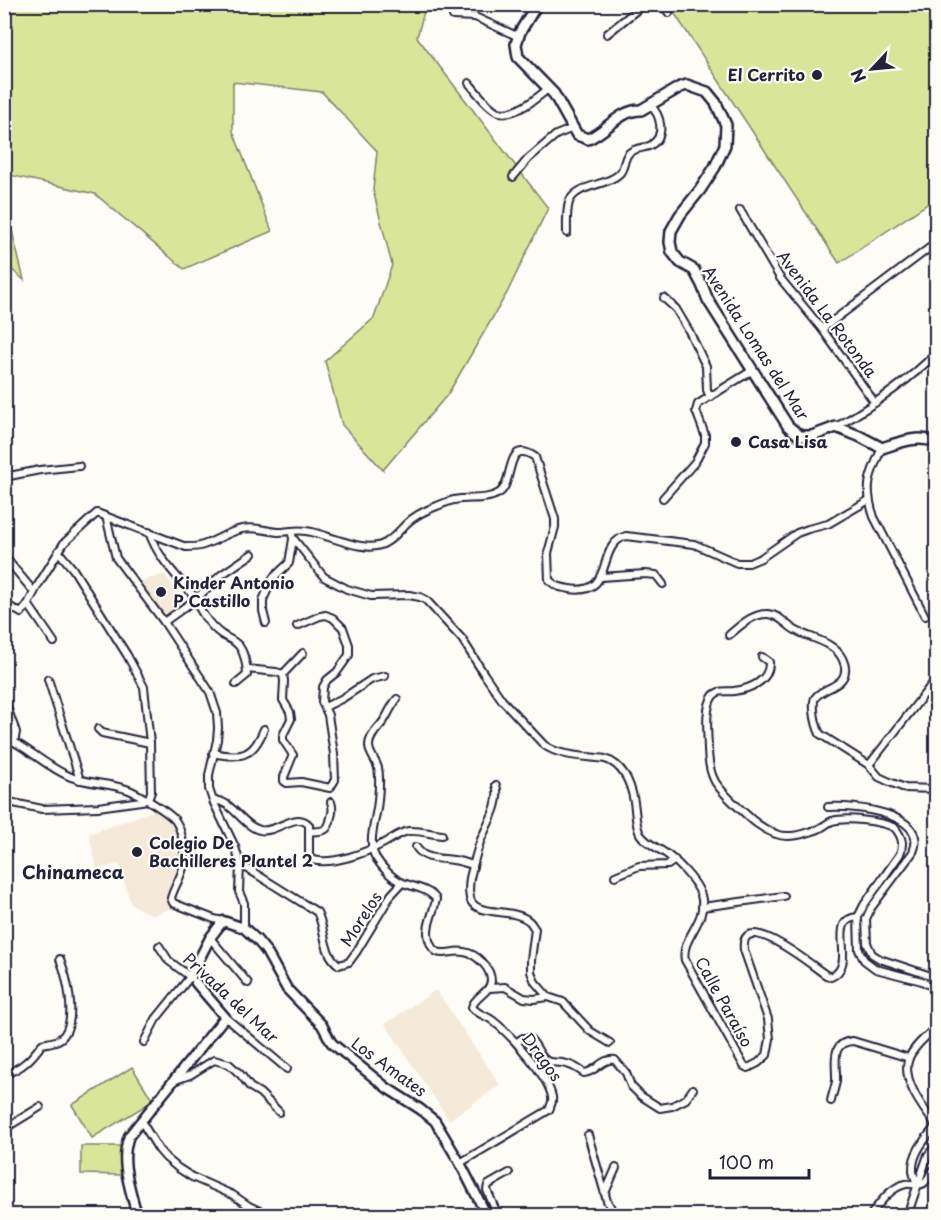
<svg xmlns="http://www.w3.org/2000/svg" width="941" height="1220" font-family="'Playpen Sans',sans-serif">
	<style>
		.built { fill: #f5e9d9 }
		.green { fill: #d9e598; stroke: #7e846a; stroke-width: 1.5 }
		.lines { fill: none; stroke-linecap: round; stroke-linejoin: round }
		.minor-casing { stroke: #22223b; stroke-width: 10 }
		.tertiary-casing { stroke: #22223b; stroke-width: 13 }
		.secondary-casing { stroke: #22223b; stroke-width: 14 }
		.minor { stroke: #fdfcf7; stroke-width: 6 }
		.tertiary { stroke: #fdfcf7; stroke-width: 8 }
		.secondary { stroke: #fdfcf7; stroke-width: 9 }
		.poi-dot { fill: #22223b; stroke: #fdfcf7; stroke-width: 2 }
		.labels { text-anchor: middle; stroke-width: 4.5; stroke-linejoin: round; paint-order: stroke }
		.poi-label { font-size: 16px; font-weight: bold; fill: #22223b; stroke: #fdfcf7; text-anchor: start }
		.street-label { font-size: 16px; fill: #22223b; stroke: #fdfcf7 }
		.neighbourhood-label { font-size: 18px; font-weight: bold; fill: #22223b; stroke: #fdfcf7 }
	</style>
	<rect width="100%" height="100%" fill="#fdfcf7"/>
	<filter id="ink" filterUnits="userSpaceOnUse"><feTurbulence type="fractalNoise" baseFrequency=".0167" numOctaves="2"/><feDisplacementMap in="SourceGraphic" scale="12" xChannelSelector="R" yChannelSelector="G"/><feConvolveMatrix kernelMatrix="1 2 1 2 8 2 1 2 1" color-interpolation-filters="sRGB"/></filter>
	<g filter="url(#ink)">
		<g class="built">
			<polygon points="164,574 185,601 163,617 137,583"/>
			<polygon points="156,810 174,824 179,840 181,865 169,896 172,908 153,915 131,904 119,864 97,869 89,834"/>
			<polygon points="436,990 500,1085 449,1120 385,1024"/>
		</g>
		<g class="green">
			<polygon points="5,5 426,5 417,37 548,208 507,293 448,394 383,470 342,425 325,361 374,318 392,265 373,190 377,151 322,92 233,82 233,131 272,231 184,269 95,194 5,174"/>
			<polygon points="669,5 936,5 936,198 839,263"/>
			<polygon points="4,202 5,202 24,280 5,264"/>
			<polygon points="132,1067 153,1101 92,1138 72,1105"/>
			<polygon points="81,1146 123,1146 123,1175 81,1174"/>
		</g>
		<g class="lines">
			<defs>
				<g id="minor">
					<polyline points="661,4 669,13"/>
					<polyline points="453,16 475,17 519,37"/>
					<polyline points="607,34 644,4"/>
					<path d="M469,83c7,8 20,26 30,29 16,5 39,-15 50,-24"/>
					<polyline points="513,177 528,159 556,135 573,128"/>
					<polyline points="740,210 780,278 822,329 875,403"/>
					<path d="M567,233c0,-10 -1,-25 3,-33 9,-16 37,-14 49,-26 6,-5 4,-15 10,-21 7,-6 15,-4 22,-8 15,-9 10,-30 -1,-40"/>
					<polyline points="664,298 676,309 689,331 706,366 707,390 710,397"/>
					<polyline points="822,329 936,243"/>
					<path d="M836,427c36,-21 71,-44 100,-74"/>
					<path d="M882,448c-13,28 -18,39 -8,69l51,99"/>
					<polyline points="4,477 40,470 79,466"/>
					<polyline points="663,498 695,462 705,443 705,435 696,411 698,404 753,370"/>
					<polyline points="106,516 116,558 164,622 210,692 217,713 218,728 217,740 209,775 209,789 213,801 235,847 240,864 239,892 244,903 244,928"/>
					<path d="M291,531l2,7 31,39 23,12 24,7 38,-1 11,2 6,3 36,39 22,35 18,26 42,45c17,12 41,11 61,14 19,6 26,25 29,43 2,11 1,22 6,32 5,8 14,12 22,17 13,8 34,29 39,44 8,27 -21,42 -16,65l59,106 4,2 10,-5 9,-8 3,-16 -2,-20 -24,-69c-5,-45 71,18 82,25l5,2c28,-12 -6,-58 27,-60"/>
					<path d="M149,532c9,27 30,46 47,67 3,12 15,28 25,35 5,4 11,5 16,10 7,6 10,22 10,31l-11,9"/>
					<polyline points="58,551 73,569 127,655 144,687 150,743 151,792 148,800"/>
					<polyline points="4,556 34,592"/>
					<polyline points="601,577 645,574 656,575 663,584"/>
					<path d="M4,603l17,10 7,-9 10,-19 26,-42 33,-30 89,34c5,0 10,0 14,-1 15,-4 27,-14 42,-17 13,-3 24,2 36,3 10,0 19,-3 28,-1 23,3 59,24 79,12 9,-5 14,-12 21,-19 8,-8 20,-14 31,-18 5,-2 12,-5 17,-6 15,-3 32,1 45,-7 16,-10 5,-56 36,-36l20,62v8l-7,26 1,27c8,7 10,7 21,9 46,7 25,-44 56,-53l68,8 43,19h12l12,-5 36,-25 11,-4 20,-5 41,-24"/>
					<polyline points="28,604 54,642"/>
					<polyline points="164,622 196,599 221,575 252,554"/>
					<polyline points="266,623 263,611 263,600 273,578 289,563 293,539"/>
					<path d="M729,635c11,-9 24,-22 39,-21 12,1 18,11 27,16 16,9 38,11 47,28 2,5 4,8 3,13 -1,16 -24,17 -30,27 -2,3 -1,9 -1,13 1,9 2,15 6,23l49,31 10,12 13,6 13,5 29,1 2,2"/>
					<path d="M762,657l7,5c1,19 -19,27 -35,29 -7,1 -15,-2 -21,5 -9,12 -5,41 -5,54 1,29 8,36 28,55 12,11 23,23 40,29 12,5 28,0 40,-4 6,-2 11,-7 16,-9 15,-4 50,0 63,7 7,9 9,15 5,26l-36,51 -6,12 1,33 5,10 12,9 46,12 13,7 1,2"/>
					<polyline points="247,669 276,672 283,674"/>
					<polyline points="283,674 284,681 283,700 290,712 291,719 283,735 283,740 293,755 284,777 284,781 287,783 301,782 330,788 335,780 334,754 328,715 322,702 323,687 327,680 337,672 349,655 349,645 343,628 333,618 326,615 320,616 297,626"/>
					<polyline points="283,674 303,653"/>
					<polyline points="48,679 80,780"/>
					<polyline points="4,699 16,732 15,738 13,741"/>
					<path d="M397,699c-5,6 -8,13 -12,20 -5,8 -16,16 -16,27 0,8 7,14 9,22 2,9 1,22 0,32 -1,18 -12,42 -2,58 6,10 17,21 27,25 11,4 26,6 33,16 -2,14 -11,27 -7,41 6,22 21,9 35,12 13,2 27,16 27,29 -1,12 -16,15 -19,26 5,7 13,8 20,13 17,13 56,55 60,77 1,5 -1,8 -3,13l-89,53"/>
					<polyline points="325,707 343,698 372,679 385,676"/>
					<polyline points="98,729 102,733 150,743"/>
					<path d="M4,737c23,9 42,30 67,40 19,7 40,6 58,13 10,4 39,22 46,30 7,10 11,32 9,44 -2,12 -10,23 -13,34l2,5 41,16 9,2"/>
					<path d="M213,753c28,6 40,4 51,-24"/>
					<polyline points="869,765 936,679"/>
					<path d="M496,785c6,18 -10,41 -16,57 -4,12 -7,24 -10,36 -1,7 -2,16 1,23 8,16 44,6 59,21 2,2 3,5 5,7l-4,31v12l4,10 13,15 15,5 27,29 20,12"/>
					<path d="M213,801c17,-4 30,26 47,29 16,4 36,-20 49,-5v30l3,5c22,5 53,-7 72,-17 8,-4 16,-11 25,-12 10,-1 22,3 33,4"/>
					<polyline points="9,802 42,809 98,807 148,800"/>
					<path d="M828,807c25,-2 102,6 85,45l-42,56 -5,11 1,24 5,11 8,5 45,15 11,5"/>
					<path d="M309,832c15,-2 19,1 22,-15 2,-6 2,-9 0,-15"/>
					<path d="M416,847c8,13 23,11 37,13 7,1 13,3 20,5"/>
					<path d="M240,864l77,48c9,17 5,41 22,53l10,-3 8,-11 34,-56 11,-12"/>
					<polyline points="615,876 639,866 668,865 675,860"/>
					<polyline points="702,907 784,896"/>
					<polyline points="210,938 248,983"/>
					<polyline points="159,946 169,961 192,978"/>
					<polyline points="490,988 505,987 524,998 534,999 548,997"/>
					<polyline points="225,1017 287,1069"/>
					<path d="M936,1026c-8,10 -22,19 -27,32 -9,21 15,52 27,67"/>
					<polyline points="144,1042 156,1019 190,977"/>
					<path d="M517,1042l6,-4h6c8,6 10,19 18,23 4,2 10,1 15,2 9,1 15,5 22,10 13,-1 17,-15 31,-13l11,13 5,13 10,10 19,12 12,-2 14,-7 7,-10"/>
					<path d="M4,1074c18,-5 28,-16 38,-30 9,-2 17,-2 22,-9 13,-17 3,-58 -4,-76"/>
					<polyline points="176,1080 190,1075 214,1060 229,1064 241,1075 250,1087 260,1093 279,1112"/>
					<path d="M831,1101c1,-6 4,-13 5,-20 1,-16 -7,-39 17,-40l56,17"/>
					<polyline points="141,1121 159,1150 166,1158 178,1168 192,1177 233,1195 249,1206 270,1216"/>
					<polyline points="4,1129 40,1107"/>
					<polyline points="588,1135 607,1201 616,1216"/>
					<path d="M917,1185c-1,-5 -4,-10 -4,-15 -1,-17 13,-32 23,-44"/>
					<polyline points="605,1193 616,1168"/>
					<polyline points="193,1215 194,1216"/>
					<polyline points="498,1216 487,1190 488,1185 509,1173"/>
					<path d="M870,1216c9,-12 20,-29 36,-32 6,-1 13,3 18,-1 5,-4 6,-11 12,-15"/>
					<polyline points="907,1216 928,1155 936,1146"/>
				</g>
				<g id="tertiary">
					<polyline points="190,977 210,938 223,921 244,928 257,940 266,951 287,989 322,1025 331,1042 334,1045 387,1088 420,1109 435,1121 460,1163 487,1216"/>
					<path d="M137,1216c-6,-26 -18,-54 -8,-80l96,-119 -29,-34"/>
				</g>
				<path id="secondary" d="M537,4l-17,28 -4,12 2,13 36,37 23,41 11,4c18,-7 31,-29 53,-29l39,-23 7,-2 20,7 9,11 10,22 -1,20 -10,22 -15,23 -20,25 -9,16 -1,11 2,10 8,10 14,8 8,15 6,15 80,126 12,10h12l24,-9 23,9 23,12c19,-6 35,-13 54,-6"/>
			</defs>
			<use href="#minor" class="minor-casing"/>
			<use href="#tertiary" class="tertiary-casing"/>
			<use href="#secondary" class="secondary-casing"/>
			<use href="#minor" class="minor"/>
			<use href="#tertiary" class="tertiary"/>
			<use href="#secondary" class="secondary"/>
		</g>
	</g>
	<g class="poi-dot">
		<circle cx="817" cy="75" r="6"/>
		<circle cx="736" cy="442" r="6"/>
		<circle cx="161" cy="592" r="6"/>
		<circle cx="137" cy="852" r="6"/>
	</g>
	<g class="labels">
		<g class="poi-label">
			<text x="805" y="81" text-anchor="end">El Cerrito</text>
			<text x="748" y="448">Casa Lisa</text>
			<text x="173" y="589">Kinder Antonio<tspan x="173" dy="18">P Castillo</tspan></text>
			<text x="149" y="849">Colegio De<tspan x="149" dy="18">Bachilleres Plantel 2</tspan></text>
		</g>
		<g class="street-label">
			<text transform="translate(827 314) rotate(53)" y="6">Avenida La Rotonda</text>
			<text transform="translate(756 343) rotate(57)" y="6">Avenida Lomas del Mar</text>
			<text transform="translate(361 919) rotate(-57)" y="6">Morelos</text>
			<text transform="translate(231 998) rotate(43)" y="6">Privada del Mar</text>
			<text transform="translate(724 1002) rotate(61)" y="6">Calle Paraíso</text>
			<text transform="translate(542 1057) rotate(54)" y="6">Dragos</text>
			<text transform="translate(389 1067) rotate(36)" y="6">Los Amates</text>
		</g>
		<g class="neighbourhood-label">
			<text x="73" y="879">Chinameca</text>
		</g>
	</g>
	<rect width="941" height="1220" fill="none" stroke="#fdfcf7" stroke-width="24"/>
	<rect x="12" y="12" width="917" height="1196" fill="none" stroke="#22223b" stroke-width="2" filter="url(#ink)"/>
	<g transform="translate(872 69) rotate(244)" stroke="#fdfcf7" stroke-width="4.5" paint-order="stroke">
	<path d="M0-4.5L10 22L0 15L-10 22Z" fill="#22223b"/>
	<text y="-9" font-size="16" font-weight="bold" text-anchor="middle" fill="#22223b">N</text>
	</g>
	<path d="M710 1169v9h99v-9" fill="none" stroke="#22223b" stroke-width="3"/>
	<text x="719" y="1169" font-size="18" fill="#22223b" stroke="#fdfcf7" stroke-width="4.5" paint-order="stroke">100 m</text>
</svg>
